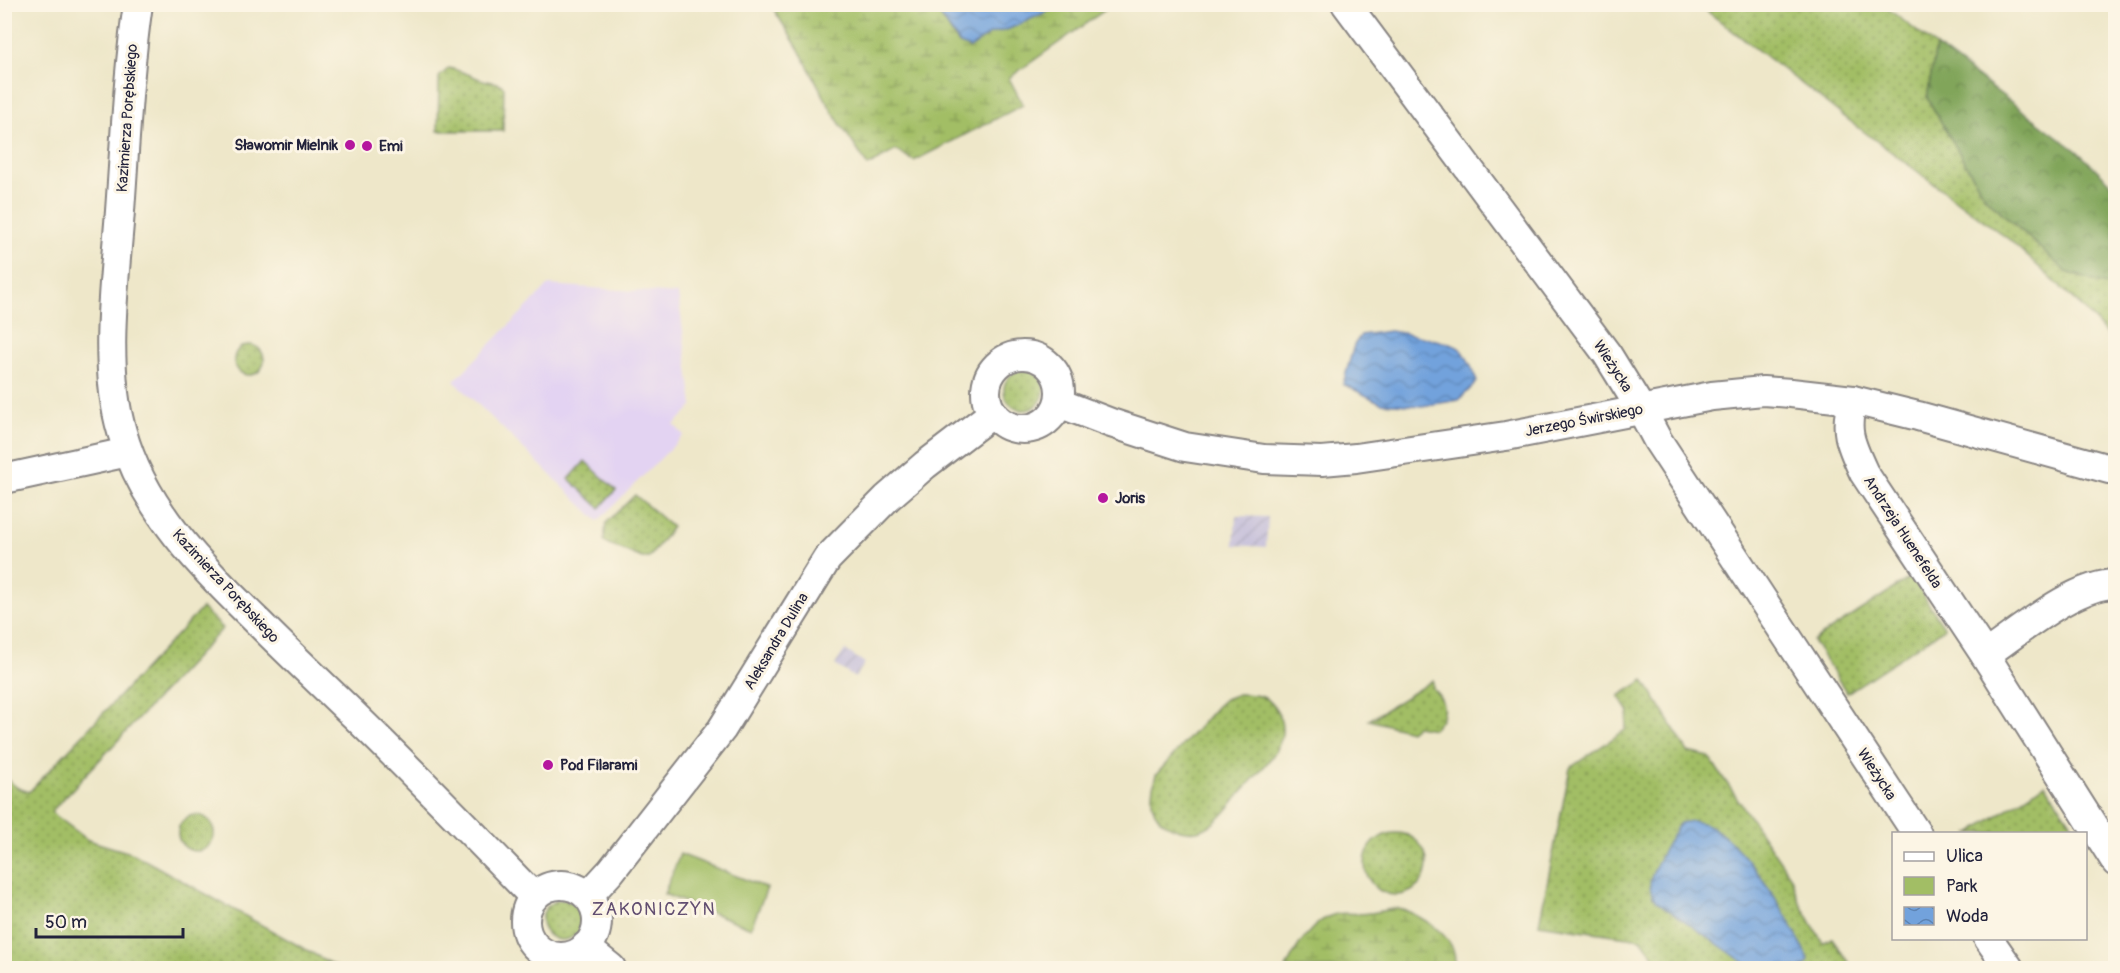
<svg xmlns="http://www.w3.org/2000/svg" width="2120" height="973" font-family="Pangolin,sans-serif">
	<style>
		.built { fill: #e3d3f2 }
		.industrial { fill: url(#industrial-furrows) }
		.green { fill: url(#green-dots); stroke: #627050; stroke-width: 1.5 }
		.forest { fill: url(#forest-crowns); stroke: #52644a; stroke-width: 1.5 }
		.wetland { fill: url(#wetland-marsh); stroke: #627050; stroke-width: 1.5 }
		.pitch { fill: #a2be65; stroke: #627050; stroke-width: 1.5 }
		.water { fill: url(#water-waves); stroke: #4a628c; stroke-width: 1.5 }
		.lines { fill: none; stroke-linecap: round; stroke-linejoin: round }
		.minor-casing { stroke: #888482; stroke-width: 32 }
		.minor { stroke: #fff; stroke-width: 28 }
		.poi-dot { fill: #b5179e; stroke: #fcf5e5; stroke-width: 2 }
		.labels { text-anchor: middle; stroke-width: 6; stroke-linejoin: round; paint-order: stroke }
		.street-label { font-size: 15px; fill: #22223b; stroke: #fcf5e5 }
		.poi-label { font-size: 15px; font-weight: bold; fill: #22223b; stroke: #fcf5e5; text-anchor: start }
		.quarter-label { font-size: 18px; letter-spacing: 1.5px; fill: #624e71; stroke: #fcf5e5 }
	</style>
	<defs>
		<pattern id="industrial-furrows" width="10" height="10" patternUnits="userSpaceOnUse" patternTransform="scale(1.5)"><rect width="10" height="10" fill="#c6c0da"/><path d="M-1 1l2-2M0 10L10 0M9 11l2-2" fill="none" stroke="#aaa5bc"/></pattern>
		<pattern id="green-dots" width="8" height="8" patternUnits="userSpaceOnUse" patternTransform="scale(1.5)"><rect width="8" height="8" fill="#a2be65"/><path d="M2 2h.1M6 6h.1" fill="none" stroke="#849a54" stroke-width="1.8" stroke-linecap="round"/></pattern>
		<pattern id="forest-crowns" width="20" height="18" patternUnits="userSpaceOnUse" patternTransform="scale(1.5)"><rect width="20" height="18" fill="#81a55a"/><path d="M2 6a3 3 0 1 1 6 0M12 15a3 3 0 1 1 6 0" fill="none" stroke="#69864c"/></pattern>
		<pattern id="wetland-marsh" width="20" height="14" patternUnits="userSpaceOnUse" patternTransform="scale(1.5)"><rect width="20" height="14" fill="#a2be65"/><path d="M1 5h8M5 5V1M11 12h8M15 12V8" fill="none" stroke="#849a54"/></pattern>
		<pattern id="water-waves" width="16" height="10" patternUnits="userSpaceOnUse" patternTransform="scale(1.5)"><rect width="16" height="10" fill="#72a2dc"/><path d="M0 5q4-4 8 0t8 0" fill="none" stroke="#5d84b4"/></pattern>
	</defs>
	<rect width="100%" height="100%" fill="#fcf5e5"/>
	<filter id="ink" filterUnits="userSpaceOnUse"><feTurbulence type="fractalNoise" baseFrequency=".0167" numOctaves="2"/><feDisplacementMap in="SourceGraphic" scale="12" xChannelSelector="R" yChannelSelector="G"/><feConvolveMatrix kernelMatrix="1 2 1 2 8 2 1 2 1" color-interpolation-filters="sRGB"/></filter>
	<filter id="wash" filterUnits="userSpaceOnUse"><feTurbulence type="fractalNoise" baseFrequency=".008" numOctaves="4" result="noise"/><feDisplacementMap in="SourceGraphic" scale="24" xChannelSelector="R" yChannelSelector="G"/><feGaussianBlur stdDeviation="1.35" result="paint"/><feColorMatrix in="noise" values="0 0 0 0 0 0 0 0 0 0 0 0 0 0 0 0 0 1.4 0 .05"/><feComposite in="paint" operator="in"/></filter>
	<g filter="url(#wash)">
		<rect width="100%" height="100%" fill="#eee7c9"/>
		<polygon class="built" points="549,285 678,294 693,406 674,425 684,435 598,521 454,381"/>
		<g class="industrial">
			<polygon points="1236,516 1268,517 1266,547 1234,545"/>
			<polygon points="845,650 865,663 855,678 835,665"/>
		</g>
		<g class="green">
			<polygon points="1699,5 1883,5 1936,46 1927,98 2066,272 2115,288 2115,344 2084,309 2011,241 1859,128"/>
			<path d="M449,68c12,3 22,7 33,12 8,3 15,0 22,7l-1,44h-65l1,-54z"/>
			<circle cx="249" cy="360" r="15"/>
			<circle cx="1024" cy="390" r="20"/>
			<polygon points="585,461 616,490 600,508 569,479"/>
			<polygon points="635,495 672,527 649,558 642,558 604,542 606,523"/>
			<polygon points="1911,577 1945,628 1847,693 1813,641"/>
			<polygon points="202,608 223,628 51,812 88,840 134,854 339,968 5,968 5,778 18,788 29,792"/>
			<path d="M1433,680v9c14,13 14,27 0,40l-17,-3 -6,5 -41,-11z"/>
			<polygon points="1644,680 1688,752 1709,757 1791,877 1798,899 1823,943 1832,938 1853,968 1663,968 1641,939 1539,924 1570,768 1625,730 1629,712 1619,696"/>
			<path d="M1238,694c9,0 19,0 27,4 14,8 21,30 15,44 -7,18 -24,33 -36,47 -12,14 -25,35 -43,41 -12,4 -29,-1 -39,-9 -14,-12 -11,-30 -6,-46l61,-69 8,-7z"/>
			<polygon points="2045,784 2078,833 1970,833"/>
			<circle cx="196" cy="833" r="18"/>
			<circle cx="1396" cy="864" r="31"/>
			<circle cx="562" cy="920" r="20"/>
		</g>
		<polygon class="forest" points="1936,46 2077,151 2115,187 2115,288 2066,272 1985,197 1927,98"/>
		<g class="wetland">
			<polygon points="771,5 933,5 959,44 970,48 990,34 1009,29 1061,5 1112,5 1009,78 1023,105 914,161 896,150 868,166 833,113 798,48"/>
			<path d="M1398,908c22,6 66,32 55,60h-73l-3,-2 -23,-1 -7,3h-61c9,-19 27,-49 50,-54 11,-2 23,1 34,-1 9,-1 18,-4 28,-5z"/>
		</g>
		<polygon class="pitch" points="680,854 767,888 751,928 664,894"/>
		<g class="water">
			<polygon points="933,5 1061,5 1009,29 990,34 970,48 960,44"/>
			<path d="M1390,331c13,2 59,10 69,17 9,8 14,23 18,34l-18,18 -37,6 -41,-3 -38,-19 11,-39 7,-10z"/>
			<path d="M1692,821c6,1 12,2 18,5 41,25 80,92 99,135l-6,7h-51l-96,-67c-4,-6 -6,-10 -6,-18 2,-14 22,-48 30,-60z"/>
		</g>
	</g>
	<g filter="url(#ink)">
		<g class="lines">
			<defs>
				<g id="minor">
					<path d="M138,4c-10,69 -13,138 -18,207 -5,68 -18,155 2,221 22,79 81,136 138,192 31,31 63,61 95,92 61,59 120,120 179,181"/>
					<polyline points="1346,4 1607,354 1641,409 1658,441 1917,834"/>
					<circle cx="1023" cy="392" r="37"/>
					<path d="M1853,400c-10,30 -2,45 11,73l121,182 131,207"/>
					<polyline points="1059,403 1111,423 1185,447 1264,459 1322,461 1356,458 1506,436 1712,396 1763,391 1791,393 1853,400 1918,416 2109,469"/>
					<polyline points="4,479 128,452"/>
					<path d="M1985,655c34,-23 89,-71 131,-71"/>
					<circle cx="561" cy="921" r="36"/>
					<polyline points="588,896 611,871 722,729 827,559 887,498 925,465 993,413"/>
					<polyline points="1988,938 2009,968"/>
					<polyline points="585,947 611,968"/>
				</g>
			</defs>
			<use href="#minor" class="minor-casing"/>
			<use href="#minor" class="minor"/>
		</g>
	</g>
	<g class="poi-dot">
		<circle cx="350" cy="145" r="6"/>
		<circle cx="367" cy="146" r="6"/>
		<circle cx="1103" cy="498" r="6"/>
		<circle cx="548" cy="765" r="6"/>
	</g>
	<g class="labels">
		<g class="street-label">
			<text transform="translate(127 118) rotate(-86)" y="5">Kazimierza Porębskiego</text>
			<text transform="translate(1613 366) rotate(57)" y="5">Wieżycka</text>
			<text transform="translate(1584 420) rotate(-11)" y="5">Jerzego Świrskiego</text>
			<text transform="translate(1903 532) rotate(57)" y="5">Andrzeja Huenefelda</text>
			<text transform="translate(226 586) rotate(47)" y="5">Kazimierza Porębskiego</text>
			<text transform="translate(776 641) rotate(-59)" y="5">Aleksandra Dulina</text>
			<text transform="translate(1877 774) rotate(57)" y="5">Wieżycka</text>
		</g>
		<g class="poi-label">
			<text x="338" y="150" text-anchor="end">Sławomir Mielnik</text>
			<text x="379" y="151">Emi</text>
			<text x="1115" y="503">Joris</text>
			<text x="560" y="770">Pod Filarami</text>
		</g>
		<g class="quarter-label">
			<text x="654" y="915">ZAKONICZYN</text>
		</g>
	</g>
	<rect width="2120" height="973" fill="none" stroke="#fcf5e5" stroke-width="24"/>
	<rect x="1892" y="832" width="195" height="108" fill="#fcf5e5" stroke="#a5a1a1" stroke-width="1.5"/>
	<rect x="1904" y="852" width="30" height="9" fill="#ffffff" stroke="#a5a1a1" stroke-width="1.5"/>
	<text x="1946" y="862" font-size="18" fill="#22223b">Ulica</text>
	<rect x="1904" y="877" width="30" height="18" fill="#a2be65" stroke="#a5a1a1" stroke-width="1.5"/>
	<text x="1946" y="892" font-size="18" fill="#22223b">Park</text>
	<rect x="1904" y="907" width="30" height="18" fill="url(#water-waves)" stroke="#a5a1a1" stroke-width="1.5"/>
	<text x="1946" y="922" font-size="18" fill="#22223b">Woda</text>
	<path d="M36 928v9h147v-9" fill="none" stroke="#22223b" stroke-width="3"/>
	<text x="45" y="928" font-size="18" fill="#22223b" stroke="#fcf5e5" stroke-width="4.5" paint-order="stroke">50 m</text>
</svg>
